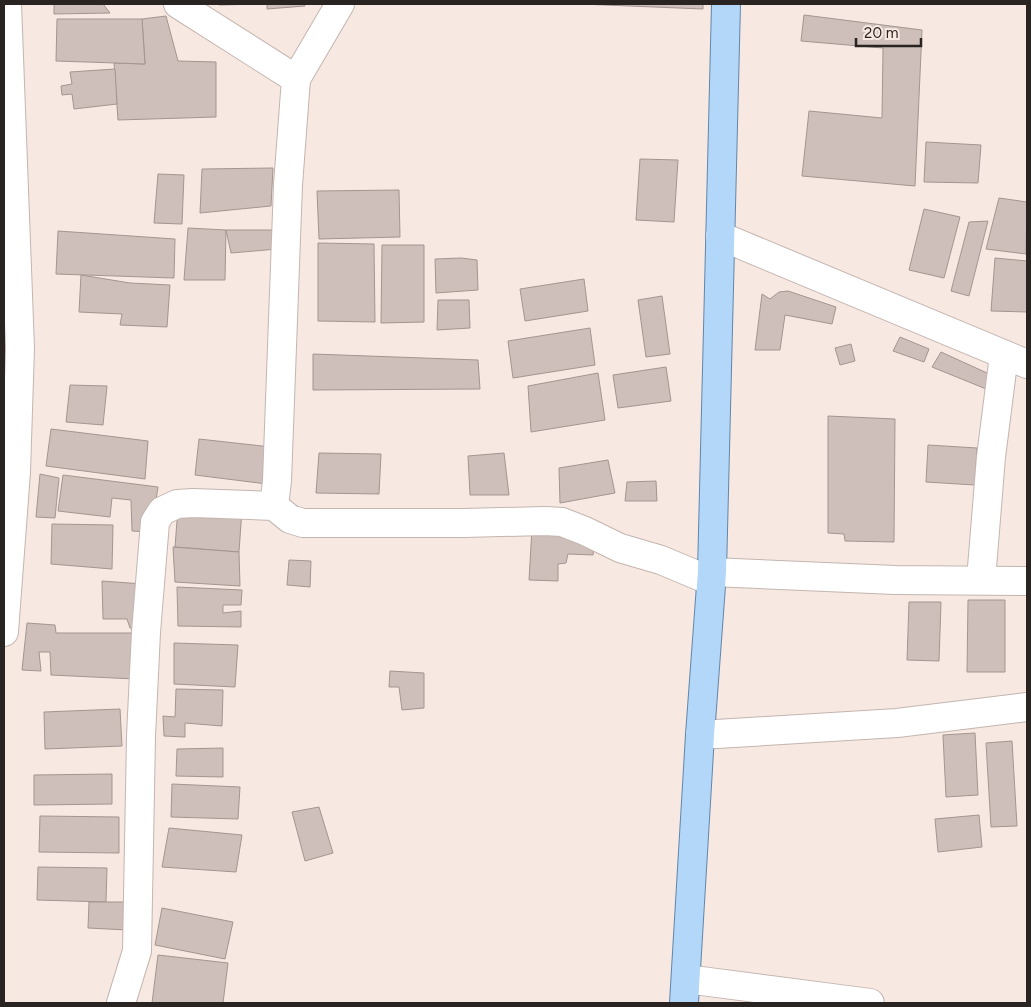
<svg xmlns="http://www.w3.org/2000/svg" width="1031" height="1007" font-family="Figtree,sans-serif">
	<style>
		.building { fill: #cebfba; stroke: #a39590 }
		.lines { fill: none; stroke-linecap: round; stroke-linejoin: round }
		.minor-casing { stroke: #c4b5b0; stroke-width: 30 }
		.major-casing { stroke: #6186aa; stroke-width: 30 }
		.minor { stroke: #fff; stroke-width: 28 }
		.major { stroke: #b2d7f8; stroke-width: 28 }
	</style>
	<rect width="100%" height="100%" fill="#f8e8e2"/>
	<g class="building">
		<polygon points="54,4 103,4 110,13 54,14"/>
		<polygon points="219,4 263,4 219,5"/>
		<polygon points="267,4 304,4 305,6 267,9"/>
		<polygon points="580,4 703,4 703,9"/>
		<polygon points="804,15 922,30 915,186 802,176 809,111 882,118 883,48 801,41"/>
		<polygon points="166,16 178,61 216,62 216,117 118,120 114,63 145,64 142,19"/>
		<polygon points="57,19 142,19 145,64 56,61"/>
		<polygon points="115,69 117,104 74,109 72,94 62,95 61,86 72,84 70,72"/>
		<polygon points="926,142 981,145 978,183 924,182"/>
		<polygon points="640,159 678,160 674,222 636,220"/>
		<polygon points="273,168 271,206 200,213 202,169"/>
		<polygon points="158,174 184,175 182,224 154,223"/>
		<polygon points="399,190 400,237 319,239 317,191"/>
		<polygon points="999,198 1027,202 1026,254 986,249"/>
		<polygon points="924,209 960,217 944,278 909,270"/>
		<polygon points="988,221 969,296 951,291 969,222"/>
		<polygon points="188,228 226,230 225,280 184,280"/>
		<polygon points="226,230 278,230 278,249 231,253"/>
		<polygon points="58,231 175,239 174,278 56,274"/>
		<polygon points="318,243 374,244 375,322 318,321"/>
		<polygon points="382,245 424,245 424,322 381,323"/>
		<polygon points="461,258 477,260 478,290 436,293 435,259"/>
		<polygon points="995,258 1027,261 1027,312 991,311"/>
		<polygon points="81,275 130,283 170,285 167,327 120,325 122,314 79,312"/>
		<polygon points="584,279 588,311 525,321 520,289"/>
		<polygon points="788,291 836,307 832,324 785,315 780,350 755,350 762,294 770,299 779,292"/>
		<polygon points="662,296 670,354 646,357 638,300"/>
		<polygon points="438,300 469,300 470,328 437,330"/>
		<polygon points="590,328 595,365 513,378 508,341"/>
		<polygon points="900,337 929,349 924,362 893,351"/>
		<polygon points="851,344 855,361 840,365 835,348"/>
		<polygon points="941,352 998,378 996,393 932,367"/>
		<polygon points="313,354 478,360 480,389 313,390"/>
		<polygon points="4,356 7,356 8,390 4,391"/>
		<polygon points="666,367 671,401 618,408 613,375"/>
		<polygon points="598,373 605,420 531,432 528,386"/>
		<polygon points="70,385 107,386 103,425 66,422"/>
		<polygon points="828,416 895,419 894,542 845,541 844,534 828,533"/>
		<polygon points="51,429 148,441 145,479 46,466"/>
		<polygon points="199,439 271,447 267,484 195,475"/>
		<polygon points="928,445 977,448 975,485 926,482"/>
		<polygon points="319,453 381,454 379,494 316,493"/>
		<polygon points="504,453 509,495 470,495 468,456"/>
		<polygon points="608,460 615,493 560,503 559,468"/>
		<polygon points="40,474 59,478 55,518 36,517"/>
		<polygon points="63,475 158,487 151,532 132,531 131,500 112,498 110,517 58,511"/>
		<polygon points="656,481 657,501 625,501 627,482"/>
		<polygon points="178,508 242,509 239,552 175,547"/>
		<polygon points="52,524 113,525 112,569 51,564"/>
		<polygon points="532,528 595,536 593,555 568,554 566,563 558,564 558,581 529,580"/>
		<polygon points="173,547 239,552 240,586 175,582"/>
		<polygon points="289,560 311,561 310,587 287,585"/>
		<polygon points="102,581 143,584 140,629 130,628 127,619 103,619"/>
		<polygon points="177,587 242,590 241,605 223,605 223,613 241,611 241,627 178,626"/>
		<polygon points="968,600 1005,600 1005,672 967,672"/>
		<polygon points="909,602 941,602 939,661 907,660"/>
		<polygon points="27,623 55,625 56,633 136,633 135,679 51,675 50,652 39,652 41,671 22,670"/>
		<polygon points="174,643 238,645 235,687 174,684"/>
		<polygon points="390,671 424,673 424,708 402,710 399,687 389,687"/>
		<polygon points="176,689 223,690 222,726 185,723 185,737 164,736 163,716 175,717"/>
		<polygon points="120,709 122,746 45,749 44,712"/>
		<polygon points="975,733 978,795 946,797 943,735"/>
		<polygon points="1012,741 1017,826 991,827 986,743"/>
		<polygon points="223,748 223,777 176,776 177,749"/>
		<polygon points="112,774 112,804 34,805 34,775"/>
		<polygon points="172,784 240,787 238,819 171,817"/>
		<polygon points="319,807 333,853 305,861 292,812"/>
		<polygon points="979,815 982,847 938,852 935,819"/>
		<polygon points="40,816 119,817 119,853 39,852"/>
		<polygon points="169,828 242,835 236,872 162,867"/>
		<polygon points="38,867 107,868 106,902 37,900"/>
		<polygon points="89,902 129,902 128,930 88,928"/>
		<polygon points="162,908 233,922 225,959 155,945"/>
		<polygon points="158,955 228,963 223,1003 152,1003"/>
	</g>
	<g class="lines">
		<defs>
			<g id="minor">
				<polyline points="178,4 296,79 288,185 277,481 274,506"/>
				<polyline points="296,79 340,4"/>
				<polyline points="720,236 1027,364"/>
				<polyline points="712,572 895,580 1027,581"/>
				<polyline points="981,580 991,457 1004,355"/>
				<polyline points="4,632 16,472 20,348 7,4"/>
				<polyline points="700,735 897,723 1027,707"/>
				<polyline points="686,979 870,1003"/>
				<polyline points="121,1003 137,951 141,736 146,632 155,522 162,511 177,504 193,503 274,506 290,519 303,523 464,523 545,521 562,522 585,531 620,548 661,560 711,581"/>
			</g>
			<polyline id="major" points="684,1003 700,735 712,572 726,4"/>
		</defs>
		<use href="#minor" class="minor-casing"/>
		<use href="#major" class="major-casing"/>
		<use href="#minor" class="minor"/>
		<use href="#major" class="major"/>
	</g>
	<rect width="1031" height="1007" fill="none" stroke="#292321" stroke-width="10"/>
	<path d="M856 38v8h65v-8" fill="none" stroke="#292321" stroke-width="2.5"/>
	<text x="864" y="38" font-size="15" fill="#292321" stroke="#f8e8e2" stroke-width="4" paint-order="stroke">20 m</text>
</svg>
